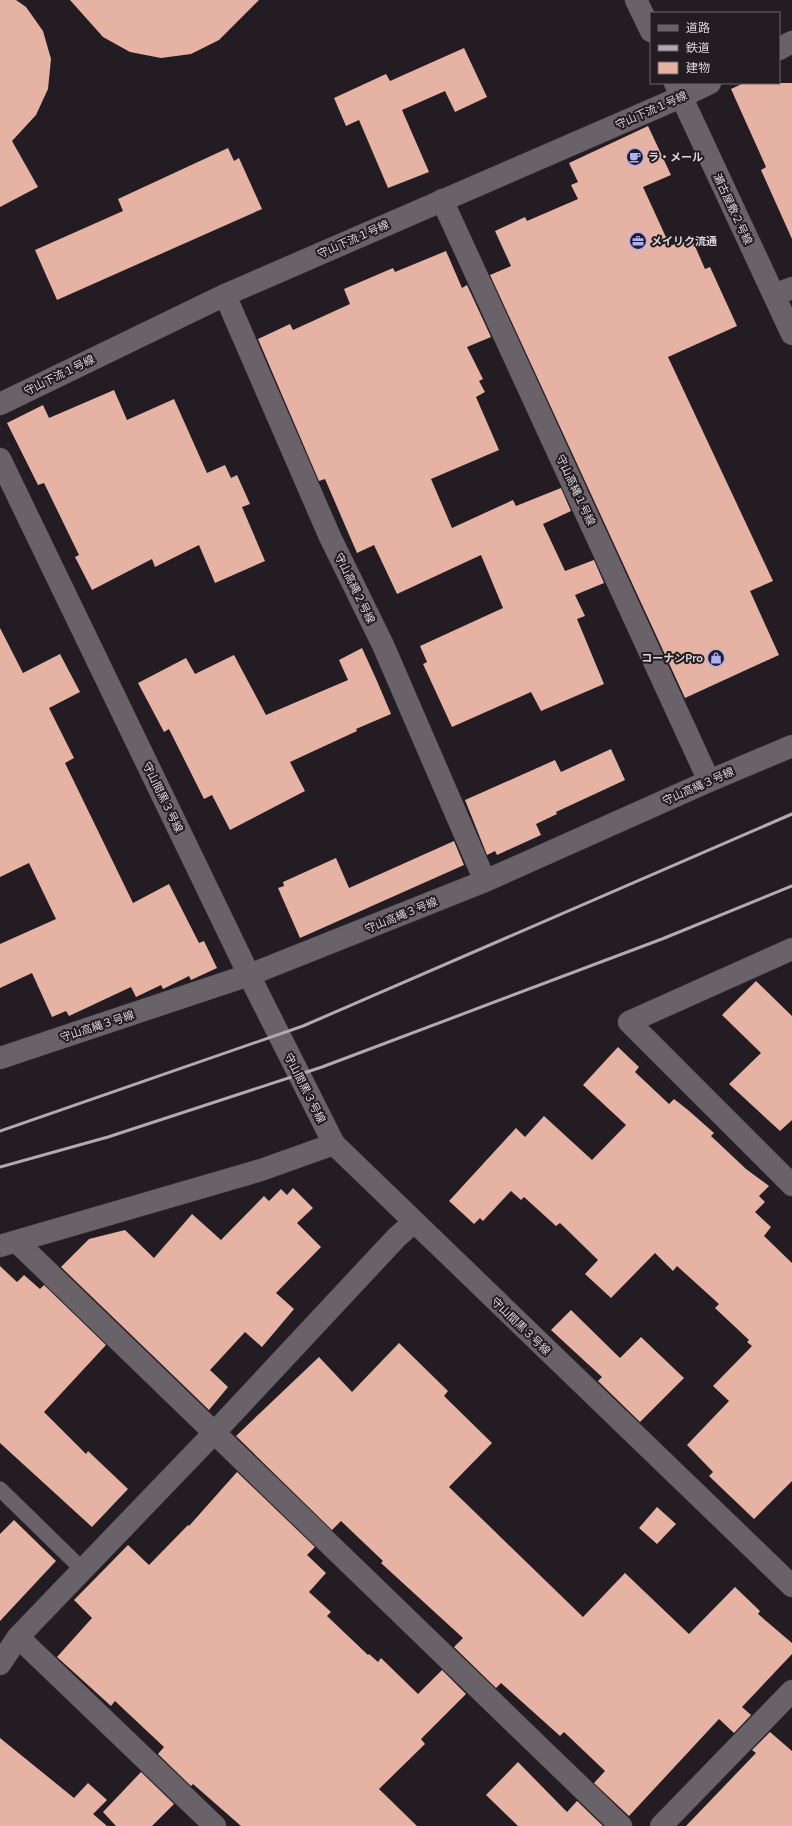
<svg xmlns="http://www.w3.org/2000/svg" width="792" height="1826" font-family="Raleway,'Noto Sans JP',sans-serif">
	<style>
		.building { fill: #e6b2a3 }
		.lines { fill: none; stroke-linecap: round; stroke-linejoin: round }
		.service-casing { stroke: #3d393d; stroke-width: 16 }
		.minor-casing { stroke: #3d393d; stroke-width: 23 }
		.tertiary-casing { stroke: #3d393d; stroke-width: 23 }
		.service { stroke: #696269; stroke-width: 15 }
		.minor { stroke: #696269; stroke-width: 22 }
		.tertiary { stroke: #696269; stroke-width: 22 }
		.rail { stroke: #afabaf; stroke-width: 3 }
		.labels { text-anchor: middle; stroke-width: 4; stroke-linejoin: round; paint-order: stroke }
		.street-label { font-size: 11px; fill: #dad6da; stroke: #231d23 }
		.poi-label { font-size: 11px; font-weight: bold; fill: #dad6da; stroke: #231d23; text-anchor: start }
	</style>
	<rect width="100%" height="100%" fill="#231d23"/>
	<g class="building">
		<polygon points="0,0 16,0 26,7 43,31 51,59 48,89 36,115 12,141 38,187 0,207"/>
		<polygon points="70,0 259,0 219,40 191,54 161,58 130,52 103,37"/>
		<polygon points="464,48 487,97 455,112 445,91 402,110 429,172 388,188 359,120 346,126 334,98 386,74 390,81"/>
		<polygon points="744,83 792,83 792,239 761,170 766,167 731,89"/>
		<polygon points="648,126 671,175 643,187 670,246 691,237 705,269 710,267 737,326 668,357 773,581 750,591 779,655 685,698 490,275 511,266 495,231 525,217 527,221 578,199 571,185 578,182 569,163"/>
		<polygon points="228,148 234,161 239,158 262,209 57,300 35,250 123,211 118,199"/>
		<polygon points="446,251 462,288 467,285 491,337 467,347 483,379 479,381 485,392 476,397 499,450 431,479 452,528 513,500 516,506 561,488 571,511 543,524 565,571 594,560 604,583 575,595 585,616 577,619 604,684 541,711 531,692 452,727 423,664 427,662 420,646 503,608 481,555 397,594 374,545 357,553 325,479 319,481 258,339 290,324 293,330 350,304 344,289 393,268 395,272"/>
		<polygon points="114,390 127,420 174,399 207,473 225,465 231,478 237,475 250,504 242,507 265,561 215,583 199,545 155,567 152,559 92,590 75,557 79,555 44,483 38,485 7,423 43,405 49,418"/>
		<polygon points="0,628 23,673 60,654 80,692 49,708 74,758 65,763 133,903 169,884 199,943 204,941 217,968 191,980 189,976 163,989 161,985 136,997 131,987 69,1016 66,1011 52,1017 32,973 0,988 0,944 56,919 29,863 0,877"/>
		<polygon points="362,648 377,681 391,714 356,729 357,731 290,762 305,791 230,830 212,795 204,799 169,729 164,732 138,683 186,658 195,674 234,655 266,715 348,680 339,660"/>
		<polygon points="611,749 625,780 556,812 557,814 536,824 541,835 497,855 495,851 487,855 465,800 555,760 561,772"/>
		<polygon points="454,841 464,865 300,938 278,888 284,886 283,882 336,858 349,888"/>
		<polygon points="756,981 792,1016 792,1120 780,1131 729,1084 761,1053 722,1015"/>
		<polygon points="618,1047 639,1067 635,1072 669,1104 674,1099 688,1110 714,1133 711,1136 746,1169 769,1186 759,1196 765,1202 755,1212 771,1227 764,1236 792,1263 792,1481 754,1519 709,1476 713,1472 687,1445 729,1401 713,1386 752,1346 747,1342 749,1340 715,1308 719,1304 677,1266 673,1271 655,1253 611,1298 585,1274 598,1260 560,1223 556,1226 524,1197 521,1200 511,1191 483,1221 480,1218 474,1224 449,1201 516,1128 525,1137 544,1116 592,1160 626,1125 583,1085"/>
		<polygon points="293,1188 313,1208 297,1223 321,1247 276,1293 294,1309 262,1347 245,1332 210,1370 228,1387 209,1410 61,1267 89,1239 125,1230 154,1258 192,1214 221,1240 264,1196 269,1201 281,1189 287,1195"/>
		<polygon points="0,1266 17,1282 24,1275 40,1289 44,1285 106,1345 44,1412 86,1454 88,1451 128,1489 92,1527 0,1443"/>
		<polygon points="571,1310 620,1358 641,1337 684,1378 640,1422 598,1381 602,1377 551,1330"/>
		<polygon points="399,1343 448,1391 444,1396 492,1443 449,1487 583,1617 625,1573 689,1634 735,1587 760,1611 758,1614 792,1643 792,1654 742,1707 751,1715 734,1733 719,1719 629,1816 594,1783 605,1771 564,1732 560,1736 501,1683 496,1688 454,1647 463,1638 381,1563 383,1561 341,1521 332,1530 236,1436 319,1357 352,1392"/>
		<polygon points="237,1472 315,1547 307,1555 326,1573 309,1592 331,1612 327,1616 368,1655 369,1654 378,1662 381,1658 418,1694 442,1670 466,1694 421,1739 425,1744 379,1789 417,1826 241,1826 193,1784 191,1786 158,1754 164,1747 115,1701 111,1706 57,1657 92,1618 74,1600 128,1545 149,1565 188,1525 189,1526"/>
		<polygon points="657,1507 676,1524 657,1544 639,1528"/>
		<polygon points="14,1520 56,1561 0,1621 0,1534"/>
		<polygon points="770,1732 792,1751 792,1826 686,1826 756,1753 752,1750"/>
		<polygon points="0,1738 74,1798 88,1783 107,1800 93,1814 107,1826 0,1826"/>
		<polygon points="518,1762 567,1812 577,1801 603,1826 518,1826 486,1795"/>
		<polygon points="141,1772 174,1804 152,1826 116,1826 103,1812"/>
	</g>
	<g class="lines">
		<defs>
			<polyline id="service" points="0,1489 83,1570"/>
			<g id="minor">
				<polyline points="779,49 792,42"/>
				<polyline points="442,200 709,781"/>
				<polyline points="225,295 330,537 383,645 485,881"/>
				<polyline points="0,404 225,295 681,97 710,83"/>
				<polyline points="0,459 249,975 334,1144 792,1586"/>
				<polyline points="792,949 629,1022 792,1185"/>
				<polyline points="0,1058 249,975 485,881 709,781 792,746"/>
				<polyline points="17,1242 621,1826"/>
				<polyline points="0,1246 261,1170 334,1144"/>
				<polyline points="18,1637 215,1826"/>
				<polyline points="0,1664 18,1637 214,1433 397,1237 414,1222"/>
				<polyline points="661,1826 792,1691"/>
			</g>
			<g id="tertiary">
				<polyline points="636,0 651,31"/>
				<polyline points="675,83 792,334"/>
				<polyline points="774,295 792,288"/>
			</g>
		</defs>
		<use href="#service" class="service-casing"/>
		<use href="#minor" class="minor-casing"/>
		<use href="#tertiary" class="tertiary-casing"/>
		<use href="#service" class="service"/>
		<use href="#minor" class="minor"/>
		<use href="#tertiary" class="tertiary"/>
		<g class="rail">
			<polyline points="0,1131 303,1026 792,814"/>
			<polyline points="0,1167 108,1137 322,1067 662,939 792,886"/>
		</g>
	</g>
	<defs>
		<symbol id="cafe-ring" viewBox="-11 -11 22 22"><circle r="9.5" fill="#231d23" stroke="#afaefa" stroke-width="1.5"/><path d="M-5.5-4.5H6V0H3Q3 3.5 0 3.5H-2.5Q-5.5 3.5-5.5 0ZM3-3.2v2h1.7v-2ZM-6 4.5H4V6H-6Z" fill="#afaefa"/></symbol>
		<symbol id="office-ring" viewBox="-11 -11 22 22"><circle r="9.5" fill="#231d23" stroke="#afaefa" stroke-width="1.5"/><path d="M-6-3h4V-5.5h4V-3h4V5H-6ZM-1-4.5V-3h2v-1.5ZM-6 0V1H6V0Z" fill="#afaefa"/></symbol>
		<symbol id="shop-ring" viewBox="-11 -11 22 22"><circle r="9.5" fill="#231d23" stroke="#afaefa" stroke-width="1.5"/><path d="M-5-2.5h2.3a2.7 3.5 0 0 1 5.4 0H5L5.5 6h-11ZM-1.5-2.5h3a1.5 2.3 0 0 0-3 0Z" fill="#afaefa"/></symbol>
	</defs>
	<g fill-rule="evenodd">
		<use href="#cafe-ring" x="625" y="147" width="20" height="20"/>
		<use href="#office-ring" x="628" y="231" width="20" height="20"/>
		<use href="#shop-ring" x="706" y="648" width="20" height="20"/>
	</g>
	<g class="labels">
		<g class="street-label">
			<text transform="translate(651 110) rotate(-24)" y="4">守山下流１号線</text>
			<text transform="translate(733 209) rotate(65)" y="4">瀬古屋敷２号線</text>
			<text transform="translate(353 239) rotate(-24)" y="4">守山下流１号線</text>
			<text transform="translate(59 375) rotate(-26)" y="4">守山下流１号線</text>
			<text transform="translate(576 490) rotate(65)" y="4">守山高縄１号線</text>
			<text transform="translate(355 588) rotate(64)" y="4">守山高縄２号線</text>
			<text transform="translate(698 786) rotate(-24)" y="4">守山高縄３号線</text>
			<text transform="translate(163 797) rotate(64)" y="4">守山間黒３号線</text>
			<text transform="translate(401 915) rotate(-22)" y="4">守山高縄３号線</text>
			<text transform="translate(97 1026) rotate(-18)" y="4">守山高縄３号線</text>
			<text transform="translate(305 1088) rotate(63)" y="4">守山間黒３号線</text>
			<text transform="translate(521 1326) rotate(44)" y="4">守山間黒３号線</text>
		</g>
		<g class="poi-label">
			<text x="648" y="161">ラ・メール</text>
			<text x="651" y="245">メイリク流通</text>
			<text x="703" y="662" text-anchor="end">コーナンPro</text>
		</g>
	</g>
	<rect x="650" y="12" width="130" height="72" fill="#231d23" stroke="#6c676c"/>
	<rect x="658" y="25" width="20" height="6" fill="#696269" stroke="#6c676c"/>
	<text x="686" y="32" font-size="12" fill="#dad6da">道路</text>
	<rect x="658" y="45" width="20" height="6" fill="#afabaf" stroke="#6c676c"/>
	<text x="686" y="52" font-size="12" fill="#dad6da">鉄道</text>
	<rect x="658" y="62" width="20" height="12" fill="#e6b2a3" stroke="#6c676c"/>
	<text x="686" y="72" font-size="12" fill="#dad6da">建物</text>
</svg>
